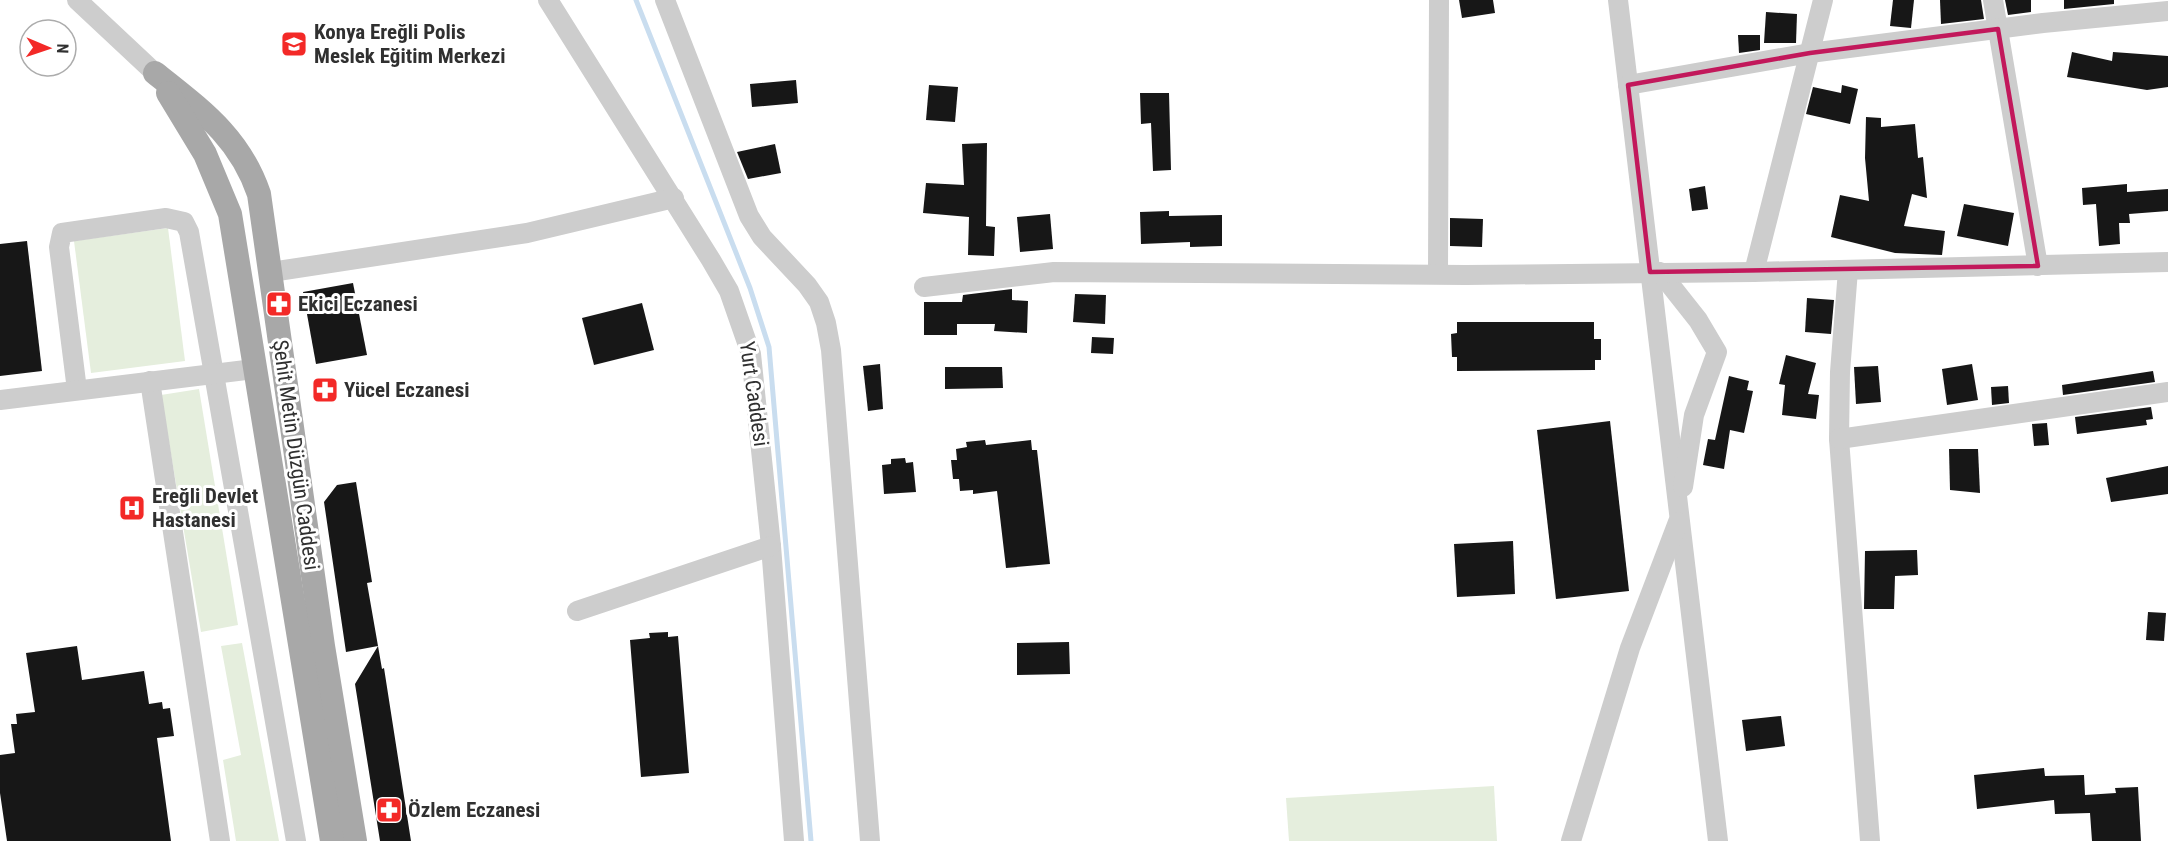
<svg xmlns="http://www.w3.org/2000/svg" width="2168" height="841" font-family="'Roboto Condensed',sans-serif">
	<style>
		.green { fill: #e5eedd }
		.lines { fill: none; stroke-linecap: round; stroke-linejoin: round }
		.stream { stroke: #c9ddef; stroke-width: 5 }
		.building { fill: #171717 }
		.minor { stroke: #cdcdcd; stroke-width: 20 }
		.major { stroke: #a8a8a8; stroke-width: 24 }
		.marked { fill: none; stroke: #c2185b; stroke-width: 4.5; stroke-linejoin: round }
		.labels { text-anchor: middle; stroke-width: 6; stroke-linejoin: round; paint-order: stroke }
		.poi-label { font-size: 21px; font-weight: bold; fill: #303030; stroke: #fff; text-anchor: start }
		.street-label { font-size: 21px; fill: #303030; stroke: #fff }
	</style>
	<rect width="100%" height="100%" fill="#fff"/>
	<g class="green">
		<polygon points="168,228 185,361 91,373 74,241"/>
		<polygon points="199,389 238,625 201,632 161,395"/>
		<polygon points="242,643 279,841 236,841 223,760 241,755 221,646"/>
		<polygon points="1494,786 1497,841 1289,841 1286,798"/>
	</g>
	<g class="lines">
		<polyline class="stream" points="636,0 750,288 769,347 811,841"/>
	</g>
	<g class="building">
		<polygon points="1459,0 1493,0 1495,13 1462,18"/>
		<polygon points="1893,0 1914,0 1911,28 1890,26"/>
		<polygon points="1940,0 1981,0 1984,19 1941,24"/>
		<polygon points="2005,0 2031,0 2031,12 2008,15"/>
		<polygon points="2064,0 2114,0 2114,4 2064,9"/>
		<polygon points="1766,12 1797,14 1796,43 1764,43"/>
		<polygon points="1738,35 1760,35 1760,50 1739,53"/>
		<polygon points="2072,52 2112,61 2113,52 2168,56 2168,87 2147,90 2067,77"/>
		<polygon points="796,80 798,103 752,107 750,84"/>
		<polygon points="929,85 958,87 955,122 926,120"/>
		<polygon points="1842,85 1858,89 1850,124 1806,114 1813,87 1841,93"/>
		<polygon points="1140,93 1169,93 1171,170 1153,171 1151,123 1141,124"/>
		<polygon points="1866,117 1881,118 1881,127 1915,124 1918,158 1923,157 1927,198 1912,194 1904,226 1945,231 1942,255 1895,253 1831,237 1840,195 1869,201 1865,158"/>
		<polygon points="987,143 986,226 995,227 994,256 968,255 969,217 923,213 926,183 964,185 962,144"/>
		<polygon points="775,144 781,173 748,179 737,152"/>
		<polygon points="2127,184 2127,192 2168,189 2168,211 2129,214 2130,223 2119,223 2120,244 2099,246 2096,204 2083,205 2082,188"/>
		<polygon points="1705,186 1708,209 1692,211 1689,189"/>
		<polygon points="1964,204 2014,213 2008,246 1957,236"/>
		<polygon points="1169,211 1169,216 1222,215 1222,246 1190,247 1190,242 1141,244 1140,212"/>
		<polygon points="1050,214 1053,249 1020,252 1017,217"/>
		<polygon points="1450,218 1483,219 1482,247 1450,246"/>
		<polygon points="27,241 42,371 0,376 0,244"/>
		<polygon points="353,283 367,355 316,364 303,292"/>
		<polygon points="1012,289 1012,300 1028,301 1027,333 994,331 995,324 957,324 957,335 924,335 924,302 962,302 963,295"/>
		<polygon points="1075,294 1106,295 1105,324 1073,322"/>
		<polygon points="1807,298 1834,300 1831,334 1805,332"/>
		<polygon points="642,303 654,350 594,365 582,318"/>
		<polygon points="1457,322 1594,322 1594,339 1601,339 1601,360 1595,360 1595,370 1457,371 1457,357 1452,357 1451,334 1457,333"/>
		<polygon points="1092,337 1114,338 1113,354 1091,353"/>
		<polygon points="1786,355 1816,363 1808,394 1819,395 1816,419 1782,415 1785,385 1779,384"/>
		<polygon points="880,364 883,409 868,411 863,366"/>
		<polygon points="1972,364 1978,400 1947,405 1942,369"/>
		<polygon points="1878,366 1881,402 1856,404 1854,367"/>
		<polygon points="945,367 1002,367 1003,388 945,389"/>
		<polygon points="2153,371 2155,382 2063,395 2062,385"/>
		<polygon points="1729,376 1749,381 1747,390 1753,391 1744,433 1730,430 1724,469 1703,465 1708,439 1715,440"/>
		<polygon points="2008,386 2009,403 1992,405 1991,387"/>
		<polygon points="2151,407 2153,419 2146,420 2147,425 2077,434 2075,417"/>
		<polygon points="1610,421 1629,591 1556,599 1537,430"/>
		<polygon points="2047,423 2049,445 2034,446 2032,424"/>
		<polygon points="985,440 986,445 1031,440 1032,450 1037,450 1050,564 1006,568 997,491 973,494 973,490 960,491 959,479 953,479 951,460 957,460 956,449 967,447 966,442"/>
		<polygon points="1949,449 1978,449 1980,493 1950,490"/>
		<polygon points="905,458 906,463 913,462 916,492 884,494 882,465 891,464 891,459"/>
		<polygon points="2168,466 2168,494 2111,502 2106,478"/>
		<polygon points="356,482 372,582 367,583 378,646 346,652 324,502 337,485"/>
		<polygon points="1513,541 1515,594 1457,597 1454,544"/>
		<polygon points="1917,550 1918,575 1895,576 1894,609 1864,609 1865,551"/>
		<polygon points="2148,612 2166,613 2164,641 2146,640"/>
		<polygon points="668,632 668,637 678,636 689,773 641,777 630,640 650,638 649,633"/>
		<polygon points="1069,642 1070,674 1017,675 1017,643"/>
		<polygon points="77,646 82,680 144,671 149,704 162,702 163,709 170,708 174,736 157,738 171,841 7,841 0,793 0,755 15,753 11,724 17,724 16,714 35,712 26,653"/>
		<polygon points="378,646 382,669 384,668 411,841 380,841 355,684"/>
		<polygon points="1781,716 1785,746 1746,751 1742,720"/>
		<polygon points="2044,768 2045,776 2084,775 2085,795 2116,793 2115,788 2138,787 2141,841 2092,841 2090,813 2055,814 2054,800 1977,809 1974,775"/>
	</g>
	<g class="lines">
		<g class="minor">
			<polyline points="77,0 155,73"/>
			<polyline points="548,0 711,260 729,291 751,354 771,546 794,841"/>
			<polyline points="665,0 749,216 762,237 807,285 819,302 826,323 831,350 870,841"/>
			<polyline points="1618,0 1718,841"/>
			<polyline points="1993,0 2038,266"/>
			<polyline points="1628,85 1810,53 2043,23 2168,11"/>
			<polyline points="1848,270 1840,372 1839,439 1870,841"/>
			<polyline points="271,272 527,233 674,198"/>
			<polyline points="1660,272 1698,320 1717,352 1694,415 1683,487"/>
			<polyline points="1754,272 1823,0"/>
			<polyline points="1438,274 1439,0"/>
			<polyline points="924,287 1054,272 1466,275 1754,272 2168,262"/>
			<polyline points="150,381 220,841"/>
			<polyline points="77,390 59,247 62,233 166,218 184,222 189,232 296,841"/>
			<polyline points="0,400 254,369"/>
			<polyline points="1839,439 2168,392"/>
			<polyline points="577,611 771,546"/>
			<polyline points="1571,841 1630,648 1678,522"/>
		</g>
		<g class="major">
			<path d="M155,73c46,37 84,63 104,121l64,452 32,195"/>
			<polyline points="168,93 205,154 230,214 332,841"/>
		</g>
	</g>
	<path class="marked" d="M1998,29l40,237 -388,6 -22,-187 182,-32z"/>
	<defs>
		<symbol id="school-square" viewBox="-11 -11 22 22"><rect x="-9" y="-9" width="18" height="18" rx="4" fill="#f32927" stroke="#fff"/><path d="M0-5L7-2L0 1L-7-2ZM-4 1L0 2.5L4 1V4Q0 6-4 4Z" fill="#fff"/></symbol>
		<symbol id="pharmacy-square" viewBox="-11 -11 22 22"><rect x="-9" y="-9" width="18" height="18" rx="4" fill="#f32927" stroke="#fff"/><path d="M-2-6h4v4h4v4h-4v4h-4v-4h-4v-4h4Z" fill="#fff"/></symbol>
		<symbol id="hospital-square" viewBox="-11 -11 22 22"><rect x="-9" y="-9" width="18" height="18" rx="4" fill="#f32927" stroke="#fff"/><path d="M-5-5h3v3.5h4V-5h3V5h-3V1.5h-4V5h-3Z" fill="#fff"/></symbol>
	</defs>
	<g fill-rule="evenodd">
		<use href="#school-square" x="279" y="29" width="30" height="30"/>
		<use href="#pharmacy-square" x="264" y="289" width="30" height="30"/>
		<use href="#pharmacy-square" x="310" y="375" width="30" height="30"/>
		<use href="#hospital-square" x="117" y="493" width="30" height="30"/>
		<use href="#pharmacy-square" x="374" y="795" width="30" height="30"/>
	</g>
	<g class="labels">
		<g class="poi-label">
			<text x="314" y="39">Konya Ereğli Polis<tspan x="314" dy="24">Meslek Eğitim Merkezi</tspan></text>
			<text x="298" y="311">Ekici Eczanesi</text>
			<text x="344" y="397">Yücel Eczanesi</text>
			<text x="152" y="503">Ereğli Devlet<tspan x="152" dy="24">Hastanesi</tspan></text>
			<text x="408" y="817">Özlem Eczanesi</text>
		</g>
		<g class="street-label">
			<text transform="translate(754 394) rotate(82)" y="7">Yurt Caddesi</text>
			<text transform="translate(296 455) rotate(82)" y="7">Şehit Metin Düzgün Caddesi</text>
		</g>
	</g>
	<g transform="translate(48 48) rotate(92)"><circle r="28" fill="#ffffff" stroke="#acacac" stroke-width="1.5"/>
	<path d="M0-4.5L10 22L0 15L-10 22Z" fill="#f32927"/>
	<text y="-9" font-size="16" font-weight="bold" text-anchor="middle" fill="#303030">N</text>
	</g>
</svg>
